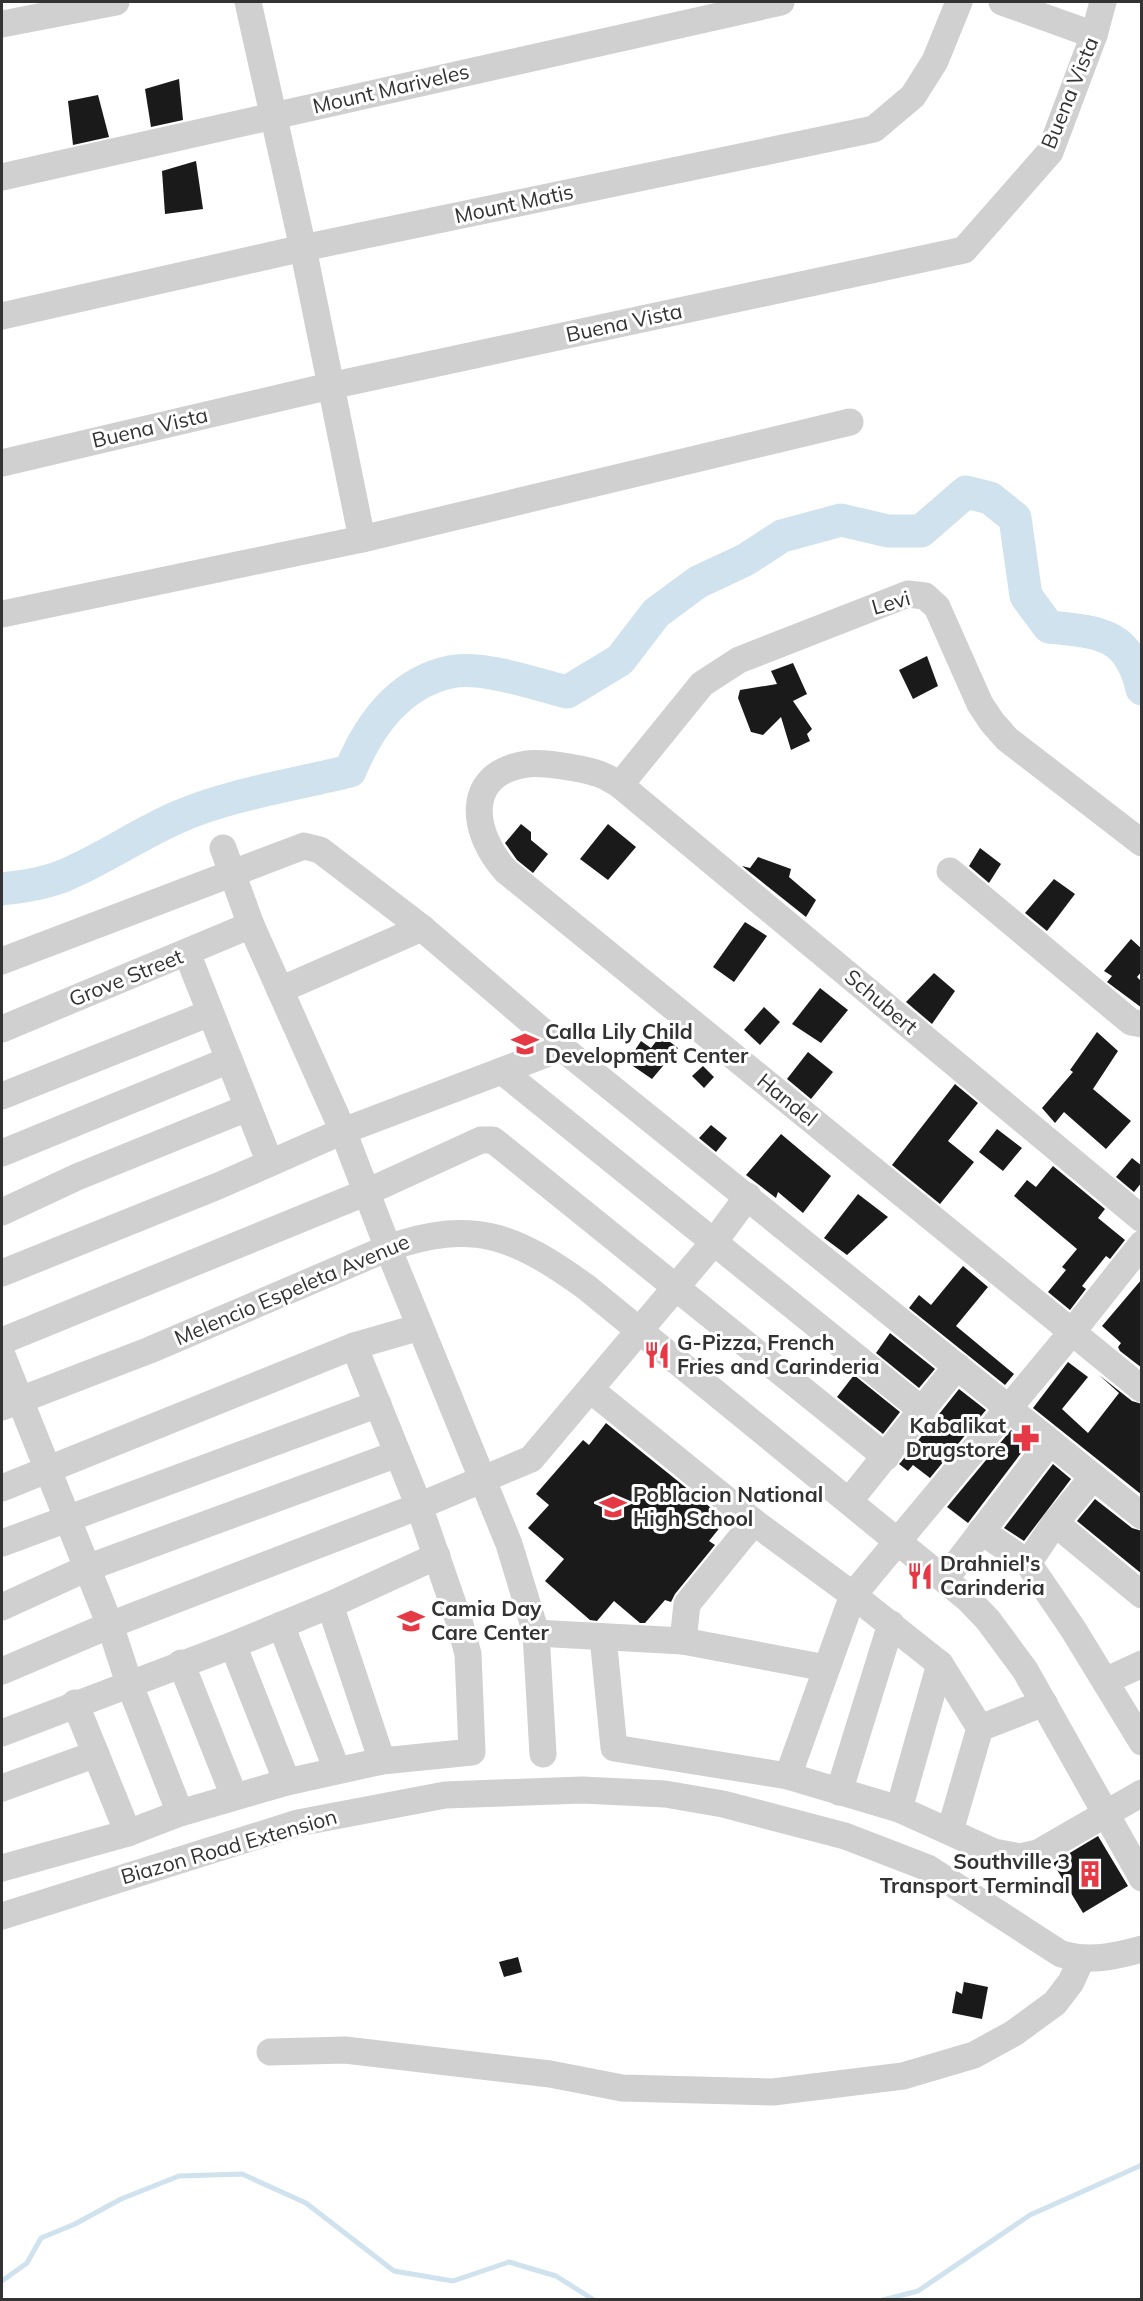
<svg xmlns="http://www.w3.org/2000/svg" width="1143" height="2301" font-family="Mulish,sans-serif">
	<style>
		.lines { fill: none; stroke-linecap: round; stroke-linejoin: round }
		.stream { stroke: #cfe2ee; stroke-width: 5 }
		.river { stroke: #cfe2ee; stroke-width: 33 }
		.building { fill: #1a1a1a }
		.minor { stroke: #d0d0d0; stroke-width: 27 }
		.labels { text-anchor: middle; stroke-width: 6; stroke-linejoin: round; paint-order: stroke }
		.street-label { font-size: 21px; fill: #333; stroke: #fff }
		.poi-label { font-size: 21px; font-weight: bold; fill: #333; stroke: #fff; text-anchor: start }
	</style>
	<rect width="100%" height="100%" fill="#fff"/>
	<g class="lines">
		<g class="stream">
			<polyline points="2,2281 27,2263 41,2238 75,2224 121,2199 179,2176 242,2174 306,2203 394,2271 453,2281 509,2262 556,2276 594,2300"/>
			<polyline points="883,2300 918,2291 1030,2215 1142,2165"/>
		</g>
		<path class="river" d="M2,889c23,-3 48,-6 70,-17 36,-16 69,-39 106,-55 53,-23 115,-32 172,-46 19,-46 49,-88 100,-99 32,-7 85,12 117,20l53,-32 36,-47 42,-31 47,-22 37,-24 59,-16 47,11h33l45,-39 24,6 25,20 11,78 23,31c51,5 80,6 93,62"/>
	</g>
	<g class="building">
		<polygon points="179,79 183,120 151,127 145,89"/>
		<polygon points="98,95 109,137 73,145 68,101"/>
		<polygon points="196,161 203,209 165,214 162,171"/>
		<polygon points="927,656 938,686 913,699 899,670"/>
		<polygon points="793,663 807,694 793,701 812,729 807,734 810,741 791,750 781,717 763,735 751,732 738,698 740,690 777,684 771,671"/>
		<polygon points="521,824 531,832 531,840 548,854 533,873 517,860 505,843"/>
		<polygon points="608,824 636,847 608,880 580,859"/>
		<polygon points="980,848 1001,864 989,883 969,866"/>
		<polygon points="758,857 791,869 789,877 816,900 806,917 742,866 750,868"/>
		<polygon points="1054,879 1075,894 1047,931 1025,913"/>
		<polygon points="745,922 767,936 734,982 713,967"/>
		<polygon points="1131,939 1142,949 1142,971 1137,977 1142,982 1142,1008 1107,982 1112,976 1104,971"/>
		<polygon points="934,973 955,991 932,1024 906,1002"/>
		<polygon points="820,988 848,1010 821,1043 792,1024"/>
		<polygon points="764,1007 780,1022 760,1045 744,1030"/>
		<polygon points="1097,1032 1118,1051 1093,1089 1131,1121 1106,1149 1064,1112 1055,1123 1042,1108 1073,1072 1070,1070"/>
		<polygon points="661,1035 678,1048 652,1079 627,1062 641,1041 651,1048"/>
		<polygon points="808,1052 833,1072 811,1099 787,1079"/>
		<polygon points="703,1066 714,1077 704,1088 692,1076"/>
		<polygon points="955,1084 978,1103 948,1141 974,1162 940,1204 892,1165"/>
		<polygon points="711,1125 727,1138 716,1152 699,1138"/>
		<polygon points="997,1129 1022,1148 1003,1171 979,1152"/>
		<polygon points="781,1134 831,1176 803,1213 778,1192 776,1198 746,1175"/>
		<polygon points="1132,1158 1142,1166 1142,1182 1134,1192 1116,1177"/>
		<polygon points="1053,1166 1105,1209 1098,1218 1125,1240 1110,1259 1106,1256 1082,1286 1086,1289 1070,1310 1048,1292 1066,1270 1062,1267 1077,1249 1014,1196 1027,1180 1036,1187"/>
		<polygon points="858,1194 888,1217 847,1255 824,1238"/>
		<polygon points="963,1266 988,1287 956,1326 1014,1374 1005,1385 909,1308 919,1295 931,1305"/>
		<polygon points="1142,1279 1142,1368 1120,1351 1118,1347 1121,1343 1102,1326"/>
		<polygon points="890,1333 935,1369 919,1388 876,1353"/>
		<polygon points="1068,1362 1088,1377 1062,1409 1088,1433 1119,1393 1099,1375 1132,1401 1142,1404 1142,1495 1033,1408"/>
		<polygon points="854,1375 900,1412 883,1434 837,1397"/>
		<polygon points="959,1389 986,1410 930,1478 913,1465 908,1471 899,1464 901,1462"/>
		<polygon points="606,1423 726,1520 709,1541 715,1545 675,1594 671,1602 665,1600 645,1623 640,1623 614,1601 597,1621 590,1620 545,1581 564,1559 528,1528 549,1505 536,1494 583,1440 589,1445"/>
		<polygon points="1011,1430 1028,1444 968,1523 947,1507"/>
		<polygon points="1053,1464 1071,1479 1024,1541 1004,1528"/>
		<polygon points="1095,1499 1132,1528 1142,1531 1142,1574 1077,1521"/>
		<polygon points="1098,1836 1128,1886 1083,1913 1053,1863"/>
		<polygon points="518,1957 522,1972 504,1977 499,1962"/>
		<polygon points="964,1982 988,1987 982,2019 952,2013 956,1991 962,1994"/>
	</g>
	<g class="lines">
		<g class="minor">
			<polyline points="248,2 303,248 362,539"/>
			<polyline points="1002,2 1094,35"/>
			<polyline points="2,24 116,2"/>
			<polyline points="2,177 781,2"/>
			<polyline points="2,316 303,248 874,129 913,96 935,61 959,2"/>
			<polyline points="2,463 330,386 964,250 1050,152 1094,35 1103,2"/>
			<polyline points="2,614 362,539 850,422"/>
			<polyline points="620,785 702,684 739,660 908,594 925,596 937,607 980,704 992,722 1007,739 1142,843"/>
			<polyline points="223,848 251,925 343,1131 388,1248 509,1544 536,1633 543,1754"/>
			<polyline points="950,871 1131,1022 1142,1024"/>
			<polyline points="187,953 270,1163"/>
			<polyline points="2,961 304,846 320,850 422,928 562,1048 1142,1516"/>
			<polyline points="280,990 422,928"/>
			<polyline points="2,1029 251,925"/>
			<polyline points="502,1071 923,1411"/>
			<polyline points="2,1096 210,1013"/>
			<polyline points="2,1153 229,1060"/>
			<polyline points="2,1212 77,1177 247,1108"/>
			<path d="M1142,1219l-522,-434c-7,-4 -16,-10 -24,-12 -16,-5 -53,-11 -69,-9 -64,9 -56,69 -21,107l636,518"/>
			<polyline points="2,1273 218,1186 343,1131 562,1048"/>
			<polyline points="2,1341 367,1192 481,1140 493,1140 886,1457"/>
			<polyline points="2,1355 110,1625 129,1683 180,1813"/>
			<polyline points="591,1390 754,1522 853,1595 940,1664 980,1728"/>
			<path d="M2,1407l148,-57 238,-102c86,-30 127,-12 198,39l382,312 20,21 37,50 117,208"/>
			<polyline points="2,1488 354,1346 420,1327"/>
			<polyline points="850,1500 957,1366"/>
			<polyline points="1055,1523 1142,1595"/>
			<polyline points="981,1531 1028,1563 1073,1629 1142,1742"/>
			<polyline points="2,1543 378,1404"/>
			<polyline points="1028,1563 1055,1523 1093,1477"/>
			<polyline points="945,1579 1050,1442"/>
			<polyline points="330,1605 382,1761"/>
			<polyline points="2,1607 87,1568 397,1454"/>
			<polyline points="281,1625 337,1770"/>
			<polyline points="536,1633 683,1641 826,1668"/>
			<polyline points="603,1637 614,1748 788,1776 899,1809 994,1852 1020,1857 1038,1853 1142,1793"/>
			<polyline points="683,1641 687,1604 754,1522"/>
			<polyline points="233,1645 287,1782"/>
			<polyline points="181,1663 234,1796"/>
			<polyline points="2,1671 110,1625 419,1506 531,1459 714,1242 748,1196"/>
			<polyline points="1105,1681 1142,1664"/>
			<polyline points="75,1703 128,1833"/>
			<polyline points="2,1733 233,1645 330,1605 437,1556"/>
			<polyline points="788,1776 853,1595 1072,1332 1142,1244"/>
			<polyline points="2,1788 96,1754"/>
			<polyline points="839,1792 891,1624"/>
			<polyline points="899,1809 940,1664"/>
			<polyline points="950,1831 980,1728 1044,1703"/>
			<polyline points="2,1868 128,1833 180,1813 287,1782 382,1761 472,1752 468,1654 460,1624 419,1506 354,1346"/>
			<path d="M2,1916l296,-93 147,-28 137,-5 83,4 58,10 122,32 83,32 133,86c29,8 52,3 81,-5"/>
			<polyline points="270,2052 345,2050 550,2074 622,2088 773,2092 903,2076 974,2055 1014,2033 1055,2003 1071,1982 1081,1960"/>
		</g>
	</g>
	<defs>
		<symbol id="school-bare" viewBox="-9 -9 18 18"><path d="M0-5L7-2L0 1L-7-2ZM-4 1L0 2.5L4 1V4Q0 6-4 4Z" fill="#e63946" stroke="#fff" stroke-width="2.5" paint-order="stroke"/></symbol>
		<symbol id="restaurant-bare" viewBox="-9 -9 18 18"><path d="M-5-6h1v4h1v-4h1v4h1v-4h1v5L-1.5 .5V6h-2V.5L-5-1ZM5-6V6H3V1.5H1.5Q1.5-4 5-6Z" fill="#e63946" stroke="#fff" stroke-width="2.5" paint-order="stroke"/></symbol>
		<symbol id="pharmacy-bare" viewBox="-9 -9 18 18"><path d="M-2-6h4v4h4v4h-4v4h-4v-4h-4v-4h4Z" fill="#e63946" stroke="#fff" stroke-width="2.5" paint-order="stroke"/></symbol>
		<symbol id="building-bare" viewBox="-9 -9 18 18"><path d="M-4-6H4V6H1V3H-1V6H-4ZM-2.5-4.3h1.7v1.8h-1.7ZM.8-4.3h1.7v1.8H.8ZM-2.5-1h1.7V.8h-1.7ZM.8-1h1.7V.8H.8Z" fill="#e63946" stroke="#fff" stroke-width="2.5" paint-order="stroke"/></symbol>
	</defs>
	<g fill-rule="evenodd">
		<use href="#school-bare" x="506" y="1025" width="38" height="38"/>
		<use href="#restaurant-bare" x="638" y="1336" width="38" height="38"/>
		<use href="#pharmacy-bare" x="1007" y="1419" width="38" height="38"/>
		<use href="#school-bare" x="594" y="1488" width="38" height="38"/>
		<use href="#restaurant-bare" x="901" y="1557" width="38" height="38"/>
		<use href="#school-bare" x="392" y="1602" width="38" height="38"/>
		<use href="#building-bare" x="1071" y="1855" width="38" height="38"/>
	</g>
	<g class="labels">
		<g class="street-label">
			<text transform="translate(391 89) rotate(-13)" y="7">Mount Mariveles</text>
			<text transform="translate(1070 93) rotate(-68)" y="7">Buena Vista</text>
			<text transform="translate(514 204) rotate(-12)" y="7">Mount Matis</text>
			<text transform="translate(624 323) rotate(-12)" y="7">Buena Vista</text>
			<text transform="translate(150 428) rotate(-13)" y="7">Buena Vista</text>
			<text transform="translate(891 603) rotate(-16)" y="7">Levi</text>
			<text transform="translate(126 978) rotate(-22)" y="7">Grove Street</text>
			<text transform="translate(881 1002) rotate(40)" y="7">Schubert</text>
			<text transform="translate(787 1100) rotate(39)" y="7">Handel</text>
			<text transform="translate(292 1290) rotate(-23)" y="7">Melencio Espeleta Avenue</text>
			<text transform="translate(229 1847) rotate(-16)" y="7">Biazon Road Extension</text>
		</g>
		<g class="poi-label">
			<text x="545" y="1039">Calla Lily Child<tspan x="545" dy="24">Development Center</tspan></text>
			<text x="677" y="1350">G-Pizza, French<tspan x="677" dy="24">Fries and Carinderia</tspan></text>
			<text x="1006" y="1433" text-anchor="end">Kabalikat<tspan x="1006" dy="24">Drugstore</tspan></text>
			<text x="633" y="1502">Poblacion National<tspan x="633" dy="24">High School</tspan></text>
			<text x="940" y="1571">Drahniel's<tspan x="940" dy="24">Carinderia</tspan></text>
			<text x="431" y="1616">Camia Day<tspan x="431" dy="24">Care Center</tspan></text>
			<text x="1070" y="1869" text-anchor="end">Southville 3<tspan x="1070" dy="24">Transport Terminal</tspan></text>
		</g>
	</g>
	<rect width="1143" height="2301" fill="none" stroke="#333333" stroke-width="6"/>
</svg>
